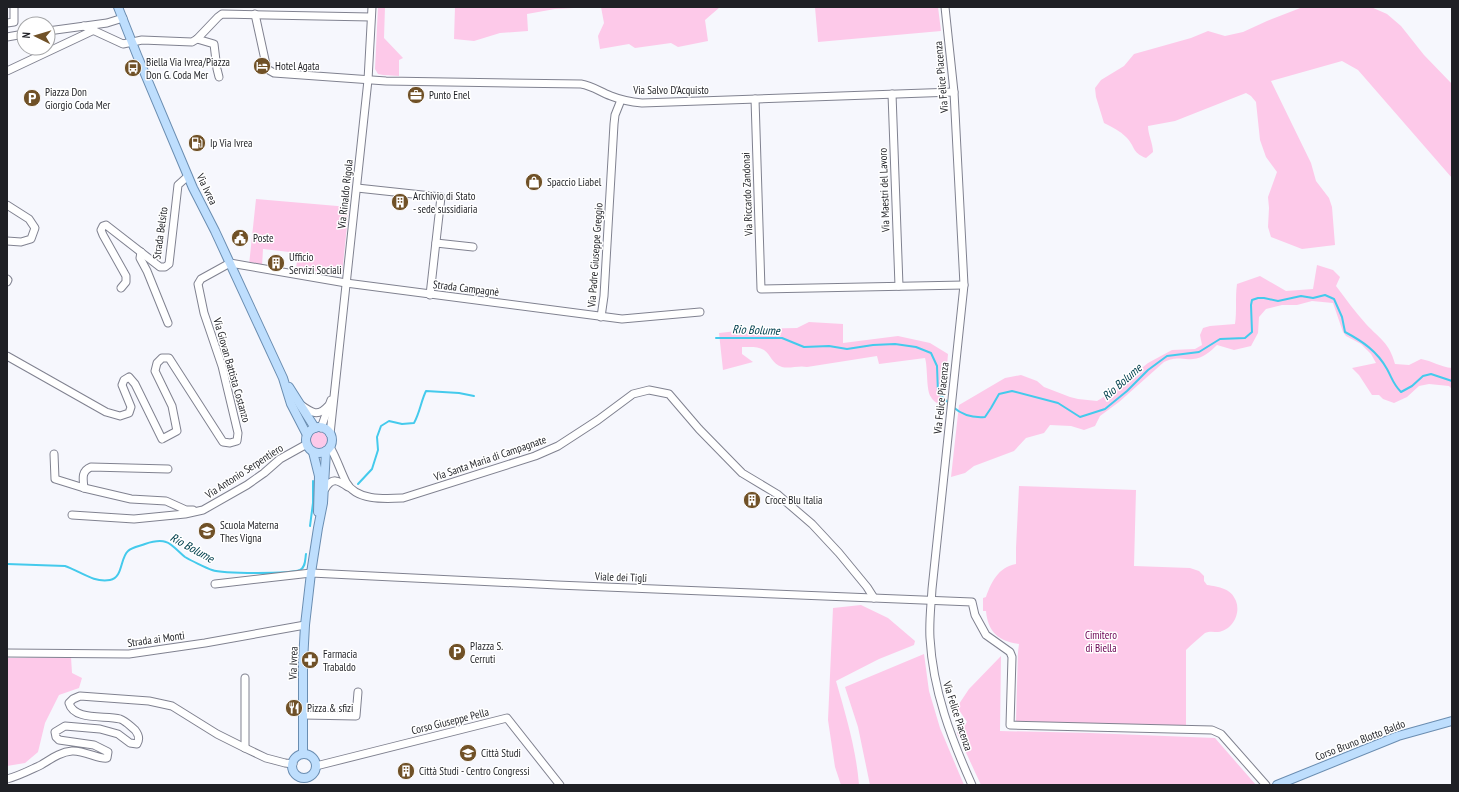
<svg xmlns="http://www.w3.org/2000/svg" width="1459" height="792" font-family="'PT Sans Narrow',sans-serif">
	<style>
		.green { fill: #fdc9e9 }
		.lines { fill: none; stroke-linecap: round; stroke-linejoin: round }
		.stream { stroke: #44caec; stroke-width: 2 }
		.minor-casing { stroke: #808290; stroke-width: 9 }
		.major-casing { stroke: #6a8db1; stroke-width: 10 }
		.minor { stroke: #fff; stroke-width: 7 }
		.major { stroke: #bedefd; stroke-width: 8 }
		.labels { text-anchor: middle; stroke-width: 3; stroke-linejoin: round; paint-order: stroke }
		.poi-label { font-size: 11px; fill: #1f2025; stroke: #fff; text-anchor: start }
		.street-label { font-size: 11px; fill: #1f2025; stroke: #fff }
		.park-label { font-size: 11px; fill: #6b0354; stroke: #fff }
		.water-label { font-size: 12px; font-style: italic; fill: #02404e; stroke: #fff }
	</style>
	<rect width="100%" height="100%" fill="#f6f7fd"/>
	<g class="green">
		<polygon points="378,7 385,7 384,38 403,58 399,60 399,76 383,75 378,74 375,69"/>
		<polygon points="455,7 593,7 555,9 527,14 528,31 500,33 474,41 454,39"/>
		<polygon points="601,7 720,7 705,20 708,41 678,47 671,43 635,48 629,44 600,49 598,36 604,23"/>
		<polygon points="815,7 938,7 941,31 818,42"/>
		<path d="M1303,7h68l16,7 14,12 23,29 28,29v94l-94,-108 -16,-9 -71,20 40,82 5,18 13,17 3,9 3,38 -33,4 -31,-12 -3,-10 1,-19 -1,-11 9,-25 -11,-15 -6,-17 -4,-38 -5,-6 -5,-3 -71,28 -27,5c0,9 5,17 5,26l-7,6c-15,-6 -10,-11 -20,-21 -6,-6 -14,-10 -22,-14l-8,-26 -1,-9 6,-8 23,-14 10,-12 57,-16 17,-7 17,5 18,-4 24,-11z"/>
		<polygon points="256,199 349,207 342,274 296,269 298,253 263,249 262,267 249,265"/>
		<path d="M1317,265l16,5 7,7 -4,9c10,13 19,26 30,38 14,15 23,18 29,40l14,1 12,-6c11,2 20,8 31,9v21l-3,-3 -20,-2 -10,2 -12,11 -13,6 -11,-4 -4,-4h-7l-13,-20 -7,-7 24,-5 -5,-9 -10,-10 -15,-8 -3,-4 -10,-29 -21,-2 -15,4h-15l-16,4 -7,8 -1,16 -7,13 -17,4 -17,-5c-7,7 -14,13 -24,14 -13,1 -15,-3 -29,3l-45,40 -19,14 -5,10 -11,4 -13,-4 -21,-1 -6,8 -18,5 -12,13 -40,15 -9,7 -14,4 8,-72 46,-27 16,-3 16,6 7,6 26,10 8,2 19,2 15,-9 36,-29 24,-13 23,-1 7,-4 -2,-10 3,-7 7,-2 25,-2c2,-13 0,-27 2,-40l23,-8 26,15 27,-2z"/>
		<path d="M809,322l34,2v19l55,-7 32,7 18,11 -3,35 -7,15c-2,-2 -6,-4 -7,-7 -5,-6 -3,-29 -6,-39l-46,6 -2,-8 -70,11c-8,-2 -17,2 -25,0 -10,-3 -11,-12 -18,-17 -6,-4 -15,-3 -22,-3v7l11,8 -30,8 -4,-37 36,-4 42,-1z"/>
		<circle cx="319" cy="440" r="9"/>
		<path d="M1019,486l117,4 -2,76 56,2 9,3 5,5v5l3,4c12,2 24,3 29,16 5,13 -4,29 -18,31 -4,0 -9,-1 -13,1 -6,5 -13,11 -19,17v77l-170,-6 2,-69 1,-8c-20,-3 -31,-11 -33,-33h-3v-13l3,-1c5,-14 12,-30 30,-33v-16z"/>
		<path d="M861,605l27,13 27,23 -1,4 -35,14 -43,22c10,35 20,67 23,104h-18l-6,-18 -7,-47 5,-112z"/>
		<polygon points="924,654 929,691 940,728 964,785 870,785 858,727 845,687"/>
		<polygon points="1001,656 1000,731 1090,733 1215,738 1256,785 981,785 957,733 967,722 957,707 969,689"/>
		<polygon points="71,657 72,673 82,678 79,688 59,695 45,723 38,752 25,763 7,766 7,658"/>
	</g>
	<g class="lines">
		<g class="stream">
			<polyline points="716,338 782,338 804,347 829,346 847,349 873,345 895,344 916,347 931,353 937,366 938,393 950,404"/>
			<path d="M953,407c8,7 20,11 32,10l6,-9 8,-14 13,-3 46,12 22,14 25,-8 22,-18 21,-21 19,-14 32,-4 21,-13 25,-1 7,-6 -1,-27 1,-5 6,-2h6l14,3 23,-5 12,2 12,-3 9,4 8,18 3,15c17,9 32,19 42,37 5,9 6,15 14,23l11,-6 11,-10 8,-2 21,7"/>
			<path d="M358,484l14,-15 6,-19 -1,-13 4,-11 8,-5 13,3 12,-1c6,-11 7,-22 12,-32l33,2 15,3"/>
			<polyline points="310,526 313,503 313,481"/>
			<path d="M7,564l58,2c15,5 28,17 45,14 13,-2 10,-22 18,-29 4,-4 12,-5 17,-7 6,-2 15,-4 21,-2 5,1 14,11 19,15 5,3 21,11 27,13 11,4 79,4 88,0 6,-3 5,-11 6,-16"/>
		</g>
		<defs>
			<g id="minor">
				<path d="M945,7l9,85 10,193 -32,304c-1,17 -3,33 -2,49 3,53 21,100 42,147"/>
				<path d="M255,14l12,55 7,4 112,8 195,3c12,2 19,8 30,12 10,4 20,6 31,7l312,-11"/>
				<polyline points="7,23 14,22 14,7"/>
				<polyline points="84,26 123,44 142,40 192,42 197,39 218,17 222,14 371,17"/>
				<polyline points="48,31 107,23 123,18"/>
				<polyline points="7,37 24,34"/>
				<polyline points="197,39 214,44 217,69 219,77"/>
				<polyline points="7,71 92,31"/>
				<polyline points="892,94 899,286"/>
				<polyline points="755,99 761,289 964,285"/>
				<polyline points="357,188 441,197 430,295"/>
				<polyline points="7,205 29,219 35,228 31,239 21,242 7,241"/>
				<polyline points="436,243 473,247"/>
				<polyline points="141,252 140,258 147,271 168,323"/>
				<polyline points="7,279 8,280 7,282"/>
				<polyline points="121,288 126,282 126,276 103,235 101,230 103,226 106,225 160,267 165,267 169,264 178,185 188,176"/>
				<polyline points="601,317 604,296 614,124 615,115 621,100"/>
				<polyline points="7,356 106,412 120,416 129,413 131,407 122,385 124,380 129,377 135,384 162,439 177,431 172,406 155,371 157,363 162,358 169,358 223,442 230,443 237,441 238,433 222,366 204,313 198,284 201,279 230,263 346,283 622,319 700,312"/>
				<path d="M301,405c11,8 17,12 27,1"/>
				<polyline points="321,428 331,400"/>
				<polyline points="330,434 368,80 372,7"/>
				<path d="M330,447c7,12 10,23 16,35 10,19 39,17 57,16l132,-42 23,-10 40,-26 35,-26 16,-4 20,4 30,35 43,44 35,21 35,30 27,29 28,34 7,11"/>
				<polyline points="54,454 55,479 84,488 131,499 166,501 186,510 193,510"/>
				<path d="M84,488c-1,-9 -3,-17 7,-21l77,2"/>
				<path d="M325,489c7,-12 13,-9 23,-2"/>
				<polyline points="72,515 134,519 185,514 203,510 247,485 264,473 280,459 307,444"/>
				<polyline points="215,584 311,573 557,585 972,602 975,615 986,635 1010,652 1012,657 1010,725 1212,730 1221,734 1266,785"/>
				<polyline points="7,653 129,654 205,643 305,625"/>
				<polyline points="303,715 356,716 358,692"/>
				<polyline points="245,748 245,678"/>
				<polyline points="316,766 507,718 560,785"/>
				<path d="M7,779c12,-3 23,-9 34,-14 10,-6 19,-13 31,-14 11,-1 29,9 35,7l1,-6 -14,-7 -35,-5 -3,-3 -1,-5 10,-6 35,3 18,5 12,9 7,1c3,-5 2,-9 -2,-14 -5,-4 -9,-9 -15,-11 -15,-4 -46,2 -51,-16l4,-4 7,-3 69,5 23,5 45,28 28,14 21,10 19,5 8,1"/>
			</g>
			<g id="major">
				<polyline points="118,7 137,55 193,188 215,231 283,378 291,404 307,435"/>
				<polyline points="289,387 315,428"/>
				<circle cx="319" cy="440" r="13"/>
				<polyline points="313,452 319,476 318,512"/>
				<polyline points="303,754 303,662 305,625 311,573 318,528 323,503 326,451"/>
				<circle cx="304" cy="766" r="12"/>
				<polyline points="1277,785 1398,736 1452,721"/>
			</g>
		</defs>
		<use href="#minor" class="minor-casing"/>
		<use href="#major" class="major-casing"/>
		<use href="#minor" class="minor"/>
		<use href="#major" class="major"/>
	</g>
	<defs>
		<symbol id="hotel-disc" viewBox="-11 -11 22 22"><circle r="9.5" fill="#705127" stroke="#fff"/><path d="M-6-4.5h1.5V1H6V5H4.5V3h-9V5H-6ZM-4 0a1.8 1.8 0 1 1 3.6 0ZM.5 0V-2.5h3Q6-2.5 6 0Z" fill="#fff"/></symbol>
		<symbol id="bus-disc" viewBox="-11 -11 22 22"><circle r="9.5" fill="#705127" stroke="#fff"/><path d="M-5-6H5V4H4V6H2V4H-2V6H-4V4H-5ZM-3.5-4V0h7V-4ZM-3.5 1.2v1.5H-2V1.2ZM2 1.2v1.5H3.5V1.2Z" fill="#fff"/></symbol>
		<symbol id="office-disc" viewBox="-11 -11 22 22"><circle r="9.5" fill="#705127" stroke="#fff"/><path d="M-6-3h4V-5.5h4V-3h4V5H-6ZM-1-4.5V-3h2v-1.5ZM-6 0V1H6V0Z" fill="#fff"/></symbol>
		<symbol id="parking-disc" viewBox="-11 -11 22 22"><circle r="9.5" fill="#705127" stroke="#fff"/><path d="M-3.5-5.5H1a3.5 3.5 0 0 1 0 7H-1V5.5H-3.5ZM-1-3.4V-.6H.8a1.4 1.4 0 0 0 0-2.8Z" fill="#fff"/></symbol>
		<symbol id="fuel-disc" viewBox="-11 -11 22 22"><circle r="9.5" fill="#705127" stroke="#fff"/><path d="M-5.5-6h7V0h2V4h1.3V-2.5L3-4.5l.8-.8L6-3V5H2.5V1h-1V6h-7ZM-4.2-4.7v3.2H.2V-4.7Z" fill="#fff"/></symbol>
		<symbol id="shop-disc" viewBox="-11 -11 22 22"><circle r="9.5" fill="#705127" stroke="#fff"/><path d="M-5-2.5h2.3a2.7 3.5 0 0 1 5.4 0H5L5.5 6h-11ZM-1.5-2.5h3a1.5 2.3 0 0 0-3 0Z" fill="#fff"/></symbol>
		<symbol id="building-disc" viewBox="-11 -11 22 22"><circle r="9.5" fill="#705127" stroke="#fff"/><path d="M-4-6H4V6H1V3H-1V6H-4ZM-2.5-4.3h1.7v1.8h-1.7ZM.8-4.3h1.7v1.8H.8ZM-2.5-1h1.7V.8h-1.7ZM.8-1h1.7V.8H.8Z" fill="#fff"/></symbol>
		<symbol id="civic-disc" viewBox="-11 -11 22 22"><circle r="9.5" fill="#705127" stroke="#fff"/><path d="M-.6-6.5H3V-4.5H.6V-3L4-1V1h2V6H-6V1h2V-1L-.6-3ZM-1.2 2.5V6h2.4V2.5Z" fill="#fff"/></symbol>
		<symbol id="school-disc" viewBox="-11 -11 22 22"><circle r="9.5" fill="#705127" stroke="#fff"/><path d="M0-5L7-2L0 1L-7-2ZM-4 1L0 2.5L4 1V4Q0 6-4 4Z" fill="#fff"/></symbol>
		<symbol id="pharmacy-disc" viewBox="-11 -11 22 22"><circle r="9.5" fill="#705127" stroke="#fff"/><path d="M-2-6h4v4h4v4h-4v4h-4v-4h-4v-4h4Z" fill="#fff"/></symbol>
		<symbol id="restaurant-disc" viewBox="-11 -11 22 22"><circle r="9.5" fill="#705127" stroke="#fff"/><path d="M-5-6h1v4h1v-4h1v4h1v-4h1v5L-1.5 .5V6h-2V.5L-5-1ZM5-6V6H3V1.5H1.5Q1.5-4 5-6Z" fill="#fff"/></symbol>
		<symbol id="university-disc" viewBox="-11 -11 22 22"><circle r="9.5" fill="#705127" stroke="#fff"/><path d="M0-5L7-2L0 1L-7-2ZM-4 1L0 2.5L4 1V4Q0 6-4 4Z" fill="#fff"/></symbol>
	</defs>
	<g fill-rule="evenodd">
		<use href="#hotel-disc" x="252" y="56" width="20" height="20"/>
		<use href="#bus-disc" x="123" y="58" width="20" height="20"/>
		<use href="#office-disc" x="406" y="85" width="20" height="20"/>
		<use href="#parking-disc" x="22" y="88" width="20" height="20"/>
		<use href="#fuel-disc" x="187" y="133" width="20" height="20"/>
		<use href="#shop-disc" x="524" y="172" width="20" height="20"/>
		<use href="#building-disc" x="390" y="192" width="20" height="20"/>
		<use href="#civic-disc" x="230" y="228" width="20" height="20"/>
		<use href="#building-disc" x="266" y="253" width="20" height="20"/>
		<use href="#building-disc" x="742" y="490" width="20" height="20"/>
		<use href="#school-disc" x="197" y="521" width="20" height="20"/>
		<use href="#parking-disc" x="447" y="642" width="20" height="20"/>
		<use href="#pharmacy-disc" x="300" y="650" width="20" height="20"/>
		<use href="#restaurant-disc" x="284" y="698" width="20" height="20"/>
		<use href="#university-disc" x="458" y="743" width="20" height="20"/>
		<use href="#building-disc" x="396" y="761" width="20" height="20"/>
	</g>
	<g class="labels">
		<g class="poi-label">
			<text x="146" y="66">Biella Via Ivrea/Piazza<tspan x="146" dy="13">Don G. Coda Mer</tspan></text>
			<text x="275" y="70">Hotel Agata</text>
			<text x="45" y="96">Piazza Don<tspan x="45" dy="13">Giorgio Coda Mer</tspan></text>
			<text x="429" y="99">Punto Enel</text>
			<text x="210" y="147">Ip Via Ivrea</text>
			<text x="547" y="186">Spaccio Liabel</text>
			<text x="413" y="200">Archivio di Stato<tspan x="413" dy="13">- sede sussidiaria</tspan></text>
			<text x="253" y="242">Poste</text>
			<text x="289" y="261">Ufficio<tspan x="289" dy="13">Servizi Sociali</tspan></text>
			<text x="765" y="504">Croce Blu Italia</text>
			<text x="220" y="529">Scuola Materna<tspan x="220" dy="13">Thes Vigna</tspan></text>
			<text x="470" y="650">PIazza S.<tspan x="470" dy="13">Cerruti</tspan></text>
			<text x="323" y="658">Farmacia<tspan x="323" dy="13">Trabaldo</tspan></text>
			<text x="307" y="712">Pizza &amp; sfizi</text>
			<text x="481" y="757">Città Studi</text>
			<text x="419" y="775">Città Studi - Centro Congressi</text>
		</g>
		<g class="street-label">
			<text transform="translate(941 77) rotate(-95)" y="4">Via Felice Piacenza</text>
			<text x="671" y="94">Via Salvo D'Acquisto</text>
			<text transform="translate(207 189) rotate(64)" y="4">Via Ivrea</text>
			<text transform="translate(884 190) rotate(-92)" y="4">Via Maestri del Lavoro</text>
			<text transform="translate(345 194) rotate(-84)" y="4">Via Rinaldo Rigola</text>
			<text transform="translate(747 194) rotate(-92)" y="4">Via Riccardo Zandonai</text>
			<text transform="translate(160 233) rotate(-82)" y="4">Strada Belsito</text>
			<text transform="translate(595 255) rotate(-86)" y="4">Via Padre Giuseppe Greggio</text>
			<text transform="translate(466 288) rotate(7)" y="4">Strada Campagnè</text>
			<text transform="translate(232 370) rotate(74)" y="4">Via Giovan Battista Costanzo</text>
			<text transform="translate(941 398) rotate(-84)" y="4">Via Felice Piacenza</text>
			<text transform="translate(490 458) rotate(-19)" y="4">Via Santa Maria di Campagnate</text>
			<text transform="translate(244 471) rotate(-33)" y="4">Via Antonio Serpentiero</text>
			<text transform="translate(621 577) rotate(2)" y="4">Viale dei Tigli</text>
			<text transform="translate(156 639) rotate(-8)" y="4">Strada ai Monti</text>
			<text transform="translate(293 663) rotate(-88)" y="4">Via Ivrea</text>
			<text transform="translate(958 716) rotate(72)" y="4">Via Felice Piacenza</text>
			<text transform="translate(450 721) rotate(-14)" y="4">Corso Giuseppe Pella</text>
			<text transform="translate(1360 740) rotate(-21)" y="4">Corso Bruno Blotto Baldo</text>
		</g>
		<g class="park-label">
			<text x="1101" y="639">Cimitero<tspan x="1101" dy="13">di Biella</tspan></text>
		</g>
		<g class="water-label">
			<text transform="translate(756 330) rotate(2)" y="4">Rio Bolume</text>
			<text transform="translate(1122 382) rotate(-41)" y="4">Rio Bolume</text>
			<text transform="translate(192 548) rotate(29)" y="4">Rio Bolume</text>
		</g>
	</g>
	<rect width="1459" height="792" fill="none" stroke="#1f2025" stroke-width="16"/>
	<g transform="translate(36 36) rotate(275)"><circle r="19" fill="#ffffff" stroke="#a5a6a8"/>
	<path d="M0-3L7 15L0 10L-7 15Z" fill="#705127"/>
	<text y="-6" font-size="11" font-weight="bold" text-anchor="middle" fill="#1f2025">N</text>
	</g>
</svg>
